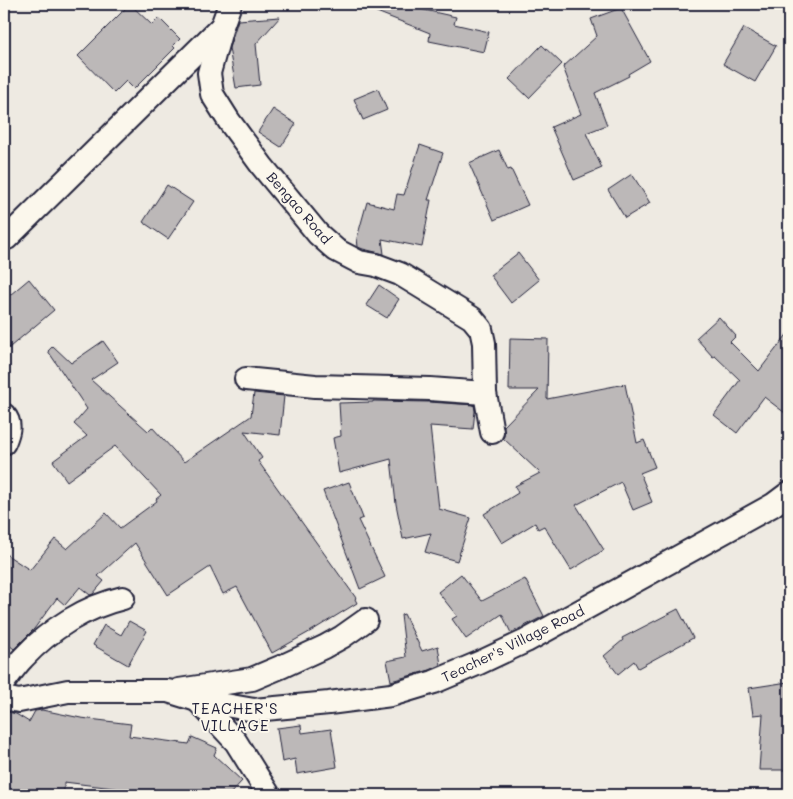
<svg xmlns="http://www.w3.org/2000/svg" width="793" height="799" font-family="Mali,sans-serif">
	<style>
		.building { fill: #bcb8b8; stroke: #22223b }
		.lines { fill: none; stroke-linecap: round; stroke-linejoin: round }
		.minor-casing { stroke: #22223b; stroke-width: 26 }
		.minor { stroke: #fbf7ec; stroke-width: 22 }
		.labels { text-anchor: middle; stroke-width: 4; stroke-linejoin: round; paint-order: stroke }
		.street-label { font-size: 14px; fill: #22223b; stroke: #fbf7ec }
		.neighbourhood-label { font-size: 15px; letter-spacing: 1px; fill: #22223b; stroke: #fbf7ec }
	</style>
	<rect width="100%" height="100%" fill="#eeeae2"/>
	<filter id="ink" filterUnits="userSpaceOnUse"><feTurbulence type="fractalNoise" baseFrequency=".02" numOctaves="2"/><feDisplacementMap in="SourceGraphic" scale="10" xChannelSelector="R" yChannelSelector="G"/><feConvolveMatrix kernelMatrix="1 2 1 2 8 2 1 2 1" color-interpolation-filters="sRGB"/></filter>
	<g filter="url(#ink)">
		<g class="building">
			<polygon points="130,4 152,25 159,18 180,39 173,46 175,48 134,89 126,81 114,93 78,56"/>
			<polygon points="360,4 422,4 420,9 456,17 454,24 489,32 484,52 429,41 430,33 359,5"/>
			<polygon points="621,8 650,61 628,74 629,76 595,93 607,125 586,133 602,168 574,180 551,127 581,114 563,67 597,36 591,19"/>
			<polygon points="280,17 256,44 260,85 236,88 229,48 238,20"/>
			<polygon points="744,28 776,46 755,82 723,64"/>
			<polygon points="542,45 562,64 529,98 509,79"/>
			<polygon points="378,89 387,110 363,120 354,99"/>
			<polygon points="273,109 296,124 281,147 258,132"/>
			<polygon points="420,145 443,153 428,200 431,200 422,247 382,239 384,254 363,249 358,247 357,238 367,202 394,209 397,194 404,195"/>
			<polygon points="499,150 508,170 511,169 528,205 494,220 469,163"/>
			<polygon points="632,174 650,203 625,218 608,190"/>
			<polygon points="167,185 193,202 168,239 143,222"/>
			<polygon points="518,253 539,280 511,303 490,275"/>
			<polygon points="29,279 54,310 4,352 4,300"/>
			<polygon points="379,285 399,299 387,318 366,305"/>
			<polygon points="719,317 736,336 730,342 759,371 789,332 789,416 764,397 737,433 714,415 740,380 715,356 713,357 696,338"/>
			<polygon points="510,338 548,339 547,399 625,384 637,443 644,440 655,467 640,473 652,502 633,510 621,482 576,505 604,550 571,570 544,526 538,529 535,523 502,543 484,514 518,493 515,486 540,473 503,438 504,436 504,426 539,390 509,390"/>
			<polygon points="103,341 118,362 91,380 148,431 152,427 184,462 251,416 254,393 284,396 280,435 244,431 262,458 258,461 356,598 355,599 357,603 313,630 272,653 237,587 223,594 210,567 168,595 135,543 98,576 104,581 93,594 90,595 80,587 65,605 57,598 34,629 14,649 4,641 4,553 30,570 55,539 67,549 106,513 120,528 157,501 156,499 161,495 115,446 67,481 53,461 87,436 74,424 87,409 48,351 53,346 71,363"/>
			<polygon points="373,401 429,402 474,405 475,411 473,429 430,426 439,509 471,518 457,561 425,552 431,533 403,539 396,504 391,459 339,473 333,438 341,436 339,403 373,402"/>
			<polygon points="349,482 363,518 358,520 385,577 360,589 323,491"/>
			<polygon points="461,574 482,601 525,579 544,616 511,633 502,614 466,639 452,619 457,616 438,592"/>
			<polygon points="678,609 693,638 638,668 634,661 618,674 604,656 623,640 622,638"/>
			<polygon points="404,614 422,651 438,646 441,665 430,670 391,681 387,661 406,657 401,615"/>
			<polygon points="129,621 147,631 128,665 93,645 104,625 121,635"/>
			<polygon points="788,682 789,695 789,770 759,770 763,714 753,715 749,688"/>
			<polygon points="42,710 81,718 131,724 129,736 189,744 192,737 217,748 214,755 242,781 229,795 129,795 130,790 64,782 64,795 4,795 4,711 16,714 29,722 35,711"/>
			<polygon points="301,725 302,733 331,729 337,767 297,774 295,759 282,762 277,728"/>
		</g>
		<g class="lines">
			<defs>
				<g id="minor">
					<polyline points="230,4 222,26 209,73 212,94 229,121 262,166 318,234 336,250 359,262 376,265 400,274 472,318 481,329 484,343 485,393 492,432"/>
					<polyline points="7,238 221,27"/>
					<polyline points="246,379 315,386 430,389 485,393"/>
					<path d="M4,415c8,9 4,18 0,28"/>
					<path d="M4,682c6,-8 12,-17 19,-24 27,-29 62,-51 100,-60"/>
					<polyline points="179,690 252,679 283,666 324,647 342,637 366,620"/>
					<polyline points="4,698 19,701 68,691 168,691 197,700 254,710 329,703 391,695 434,682 479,663 526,641 773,505 789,493"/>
					<polyline points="197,700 236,742 269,795"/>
				</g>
			</defs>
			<use href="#minor" class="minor-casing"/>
			<use href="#minor" class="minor"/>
		</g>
	</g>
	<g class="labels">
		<g class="street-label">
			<text transform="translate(299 208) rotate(49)" y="5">Bengao Road</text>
			<text transform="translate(513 644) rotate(-26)" y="5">Teacher's Village Road</text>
		</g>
		<g class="neighbourhood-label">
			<text x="235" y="714">TEACHER'S<tspan x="235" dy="17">VILLAGE</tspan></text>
		</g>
	</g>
	<rect width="793" height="799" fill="none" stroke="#fbf7ec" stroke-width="20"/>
	<rect x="10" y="10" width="773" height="779" fill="none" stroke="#22223b" stroke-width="2" filter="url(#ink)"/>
</svg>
